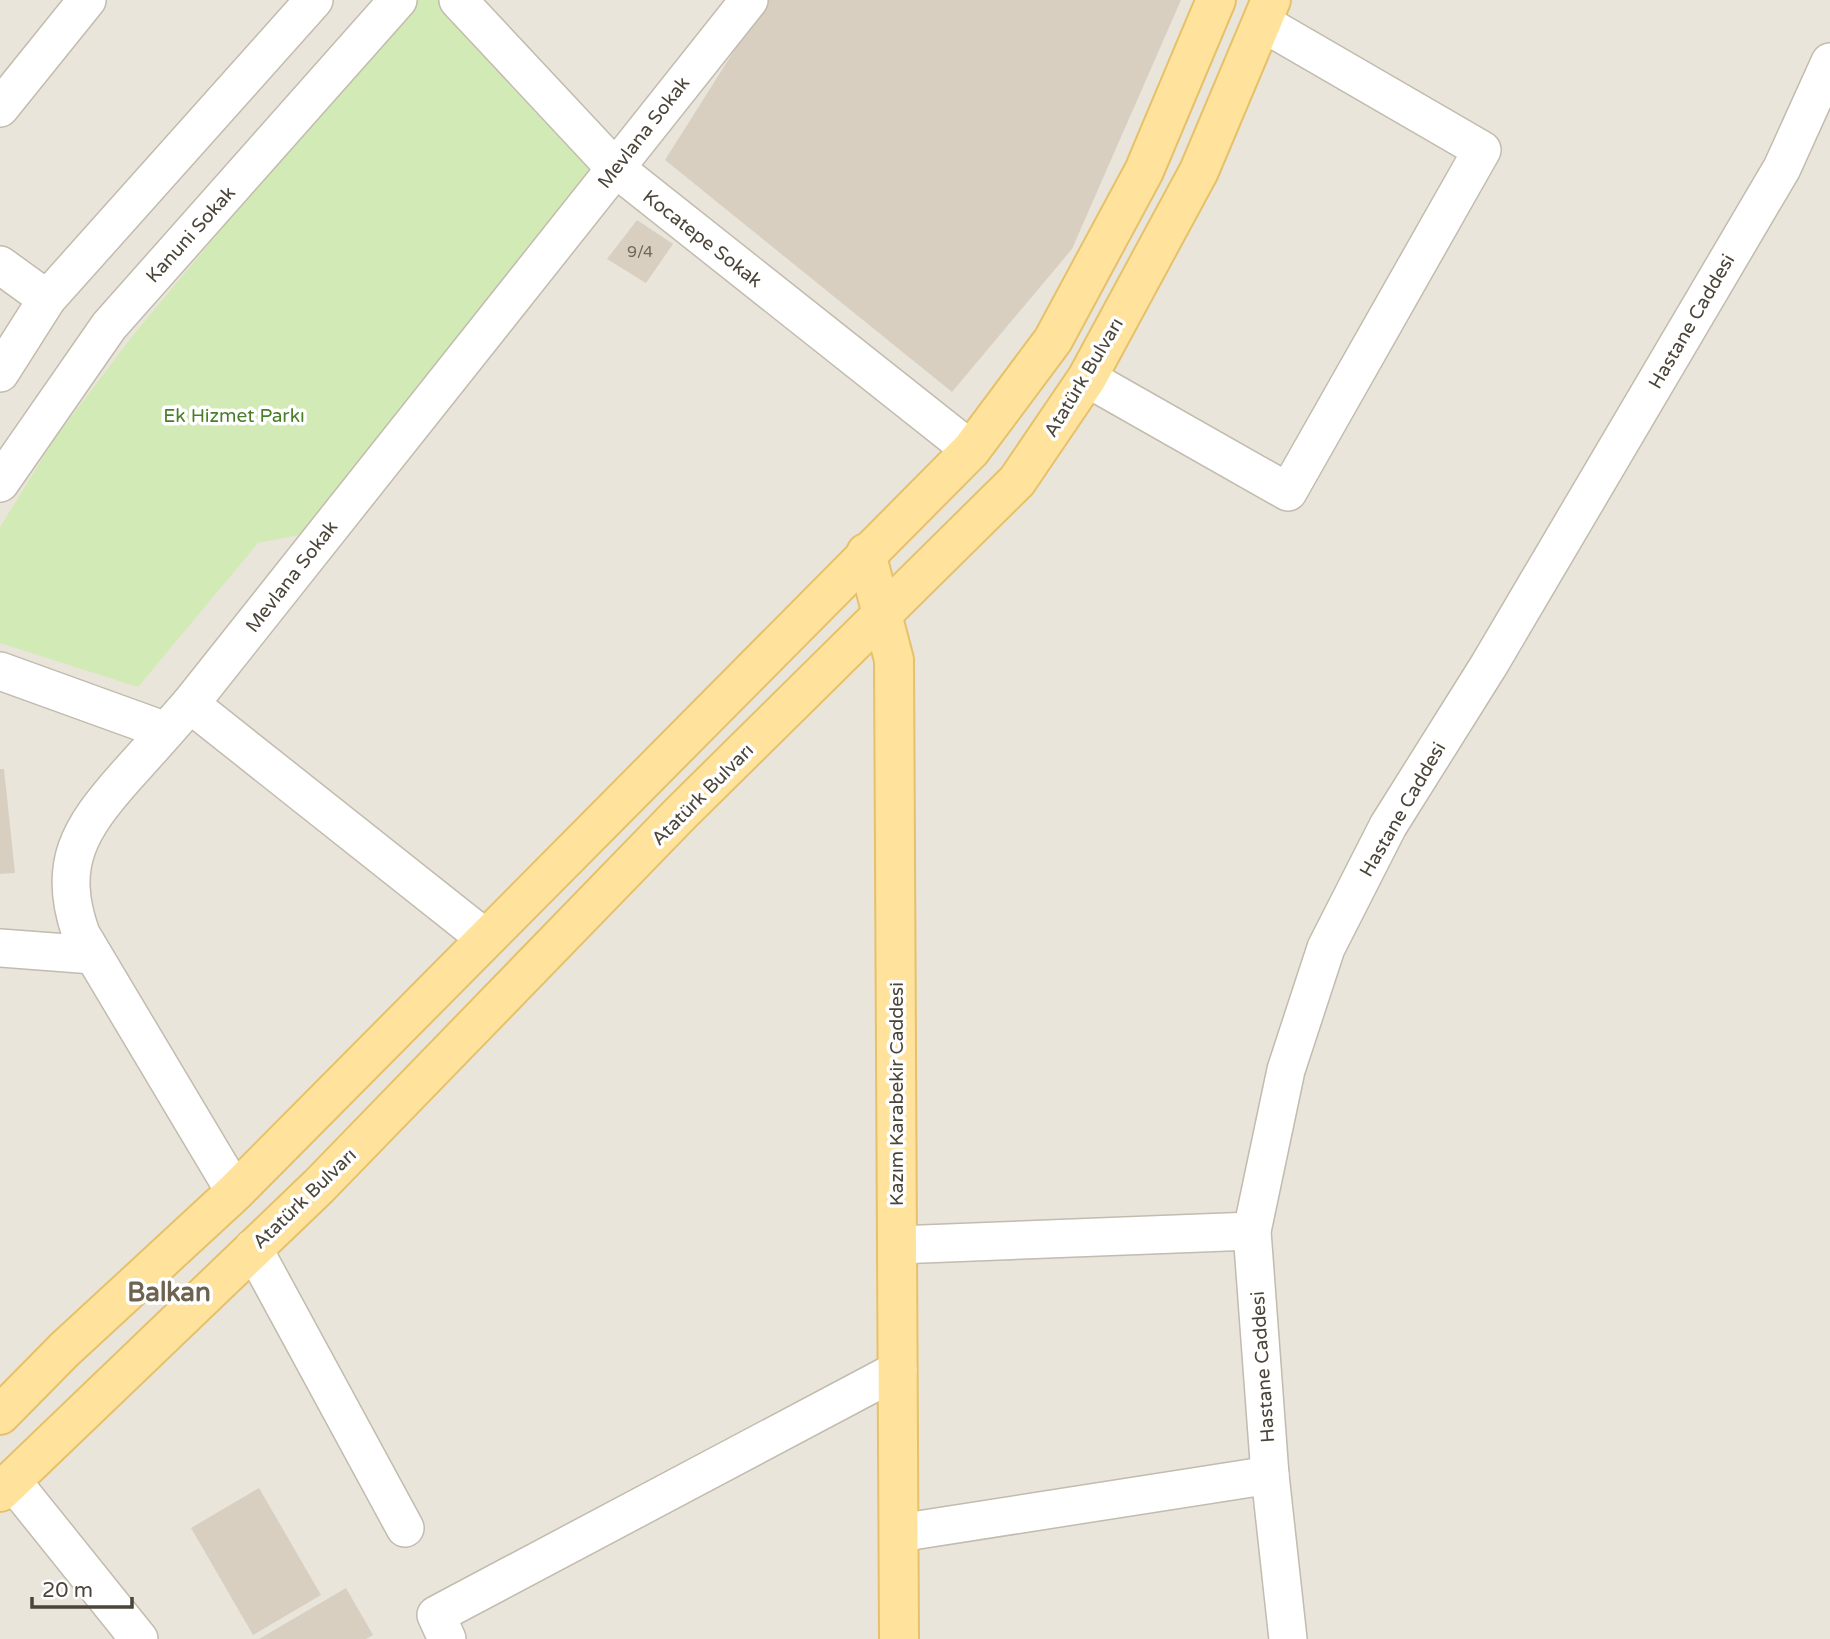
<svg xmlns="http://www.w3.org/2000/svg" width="1830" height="1639" font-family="'Varela Round',sans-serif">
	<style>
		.residential { fill: #eae5da }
		.green { fill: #d2eab5 }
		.building { fill: #d8cfc1 }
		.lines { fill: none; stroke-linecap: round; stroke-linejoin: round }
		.minor-casing { stroke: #c2bbae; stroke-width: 40 }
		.major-casing { stroke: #e6c16a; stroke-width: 42 }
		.minor { stroke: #fff; stroke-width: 37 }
		.major { stroke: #ffe39c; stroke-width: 38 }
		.labels { text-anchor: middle; stroke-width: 7; stroke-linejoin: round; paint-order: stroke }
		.number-label { font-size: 16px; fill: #6e675b }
		.street-label { font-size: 19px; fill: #4b4439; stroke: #fff }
		.park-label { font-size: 19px; fill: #4a7f2a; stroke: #fff }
		.district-label { font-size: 26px; font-weight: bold; fill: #6e6250; stroke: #fff }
	</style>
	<rect width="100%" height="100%" fill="#f6f3ec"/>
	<rect class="residential" x="0" y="0" width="1830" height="1639"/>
	<polygon class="green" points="412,0 443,0 595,170 304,534 258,543 138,687 0,643 0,527 55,438 134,334"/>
	<g class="building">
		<polygon points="766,0 1181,0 1072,249 952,392 665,160"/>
		<polygon points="637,220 673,244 646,283 607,259"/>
		<polygon points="0,769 4,769 15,873 0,874"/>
		<polygon points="259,1488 321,1595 253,1635 191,1528"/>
		<polygon points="346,1588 373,1635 366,1639 259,1639"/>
	</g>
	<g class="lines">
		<defs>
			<g id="minor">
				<polyline points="458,0 614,167 971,450"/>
				<polyline points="0,108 87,0"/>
				<polyline points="0,265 47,299"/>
				<polyline points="0,373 47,299 314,0"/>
				<polyline points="1087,378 1288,492 1482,150 1263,23"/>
				<polyline points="0,483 109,326 398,0"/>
				<polyline points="0,671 166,731"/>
				<polyline points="190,704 485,938"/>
				<polyline points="0,948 93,955"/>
				<path d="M235,1192l-154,-258c-25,-70 -1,-106 45,-158 22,-24 43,-48 64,-72l559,-704"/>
				<polyline points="897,1245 1252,1231"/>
				<polyline points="253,1248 405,1528"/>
				<polyline points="12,1481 139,1639"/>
				<polyline points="899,1533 1270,1475"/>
				<polyline points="447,1639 436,1615 898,1370"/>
				<polyline points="1288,1639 1270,1475 1252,1231 1286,1070 1326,948 1388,826 1489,665 1782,168 1830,62"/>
			</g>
			<g id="major">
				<polyline points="866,553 894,660 899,1639"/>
				<polyline points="0,1415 64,1350 235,1192 971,450 1053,340 1144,171 1216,0"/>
				<polyline points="0,1492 319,1186 680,814 1017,481 1087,378 1199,171 1271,0"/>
			</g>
		</defs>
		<use href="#minor" class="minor-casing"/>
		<use href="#major" class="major-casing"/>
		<use href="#minor" class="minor"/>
		<use href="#major" class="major"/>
	</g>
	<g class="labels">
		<g class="number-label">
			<text x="640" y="257">9/4</text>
		</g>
		<g class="street-label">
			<text transform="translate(643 132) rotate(-52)" y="7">Mevlana Sokak</text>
			<text transform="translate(190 234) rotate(-48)" y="7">Kanuni Sokak</text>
			<text transform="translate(703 238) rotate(38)" y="7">Kocatepe Sokak</text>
			<text transform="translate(1691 321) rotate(-60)" y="7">Hastane Caddesi</text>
			<text transform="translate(1083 377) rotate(-59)" y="7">Atatürk Bulvarı</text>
			<text transform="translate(291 576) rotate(-52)" y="7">Mevlana Sokak</text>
			<text transform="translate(702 794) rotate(-45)" y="7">Atatürk Bulvarı</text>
			<text transform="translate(1402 809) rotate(-60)" y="7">Hastane Caddesi</text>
			<text transform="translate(896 1094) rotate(-90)" y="7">Kazım Karabekir Caddesi</text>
			<text transform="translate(304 1198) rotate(-44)" y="7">Atatürk Bulvarı</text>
			<text transform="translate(1262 1367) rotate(-94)" y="7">Hastane Caddesi</text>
		</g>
		<g class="park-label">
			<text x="234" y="422">Ek Hizmet Parkı</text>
		</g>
		<g class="district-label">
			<text x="169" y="1301">Balkan</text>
		</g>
	</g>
	<path d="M32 1597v10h100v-10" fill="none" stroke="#4b4439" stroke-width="3.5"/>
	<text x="42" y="1597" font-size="21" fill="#4b4439" stroke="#ffffff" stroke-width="5" paint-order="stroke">20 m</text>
</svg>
